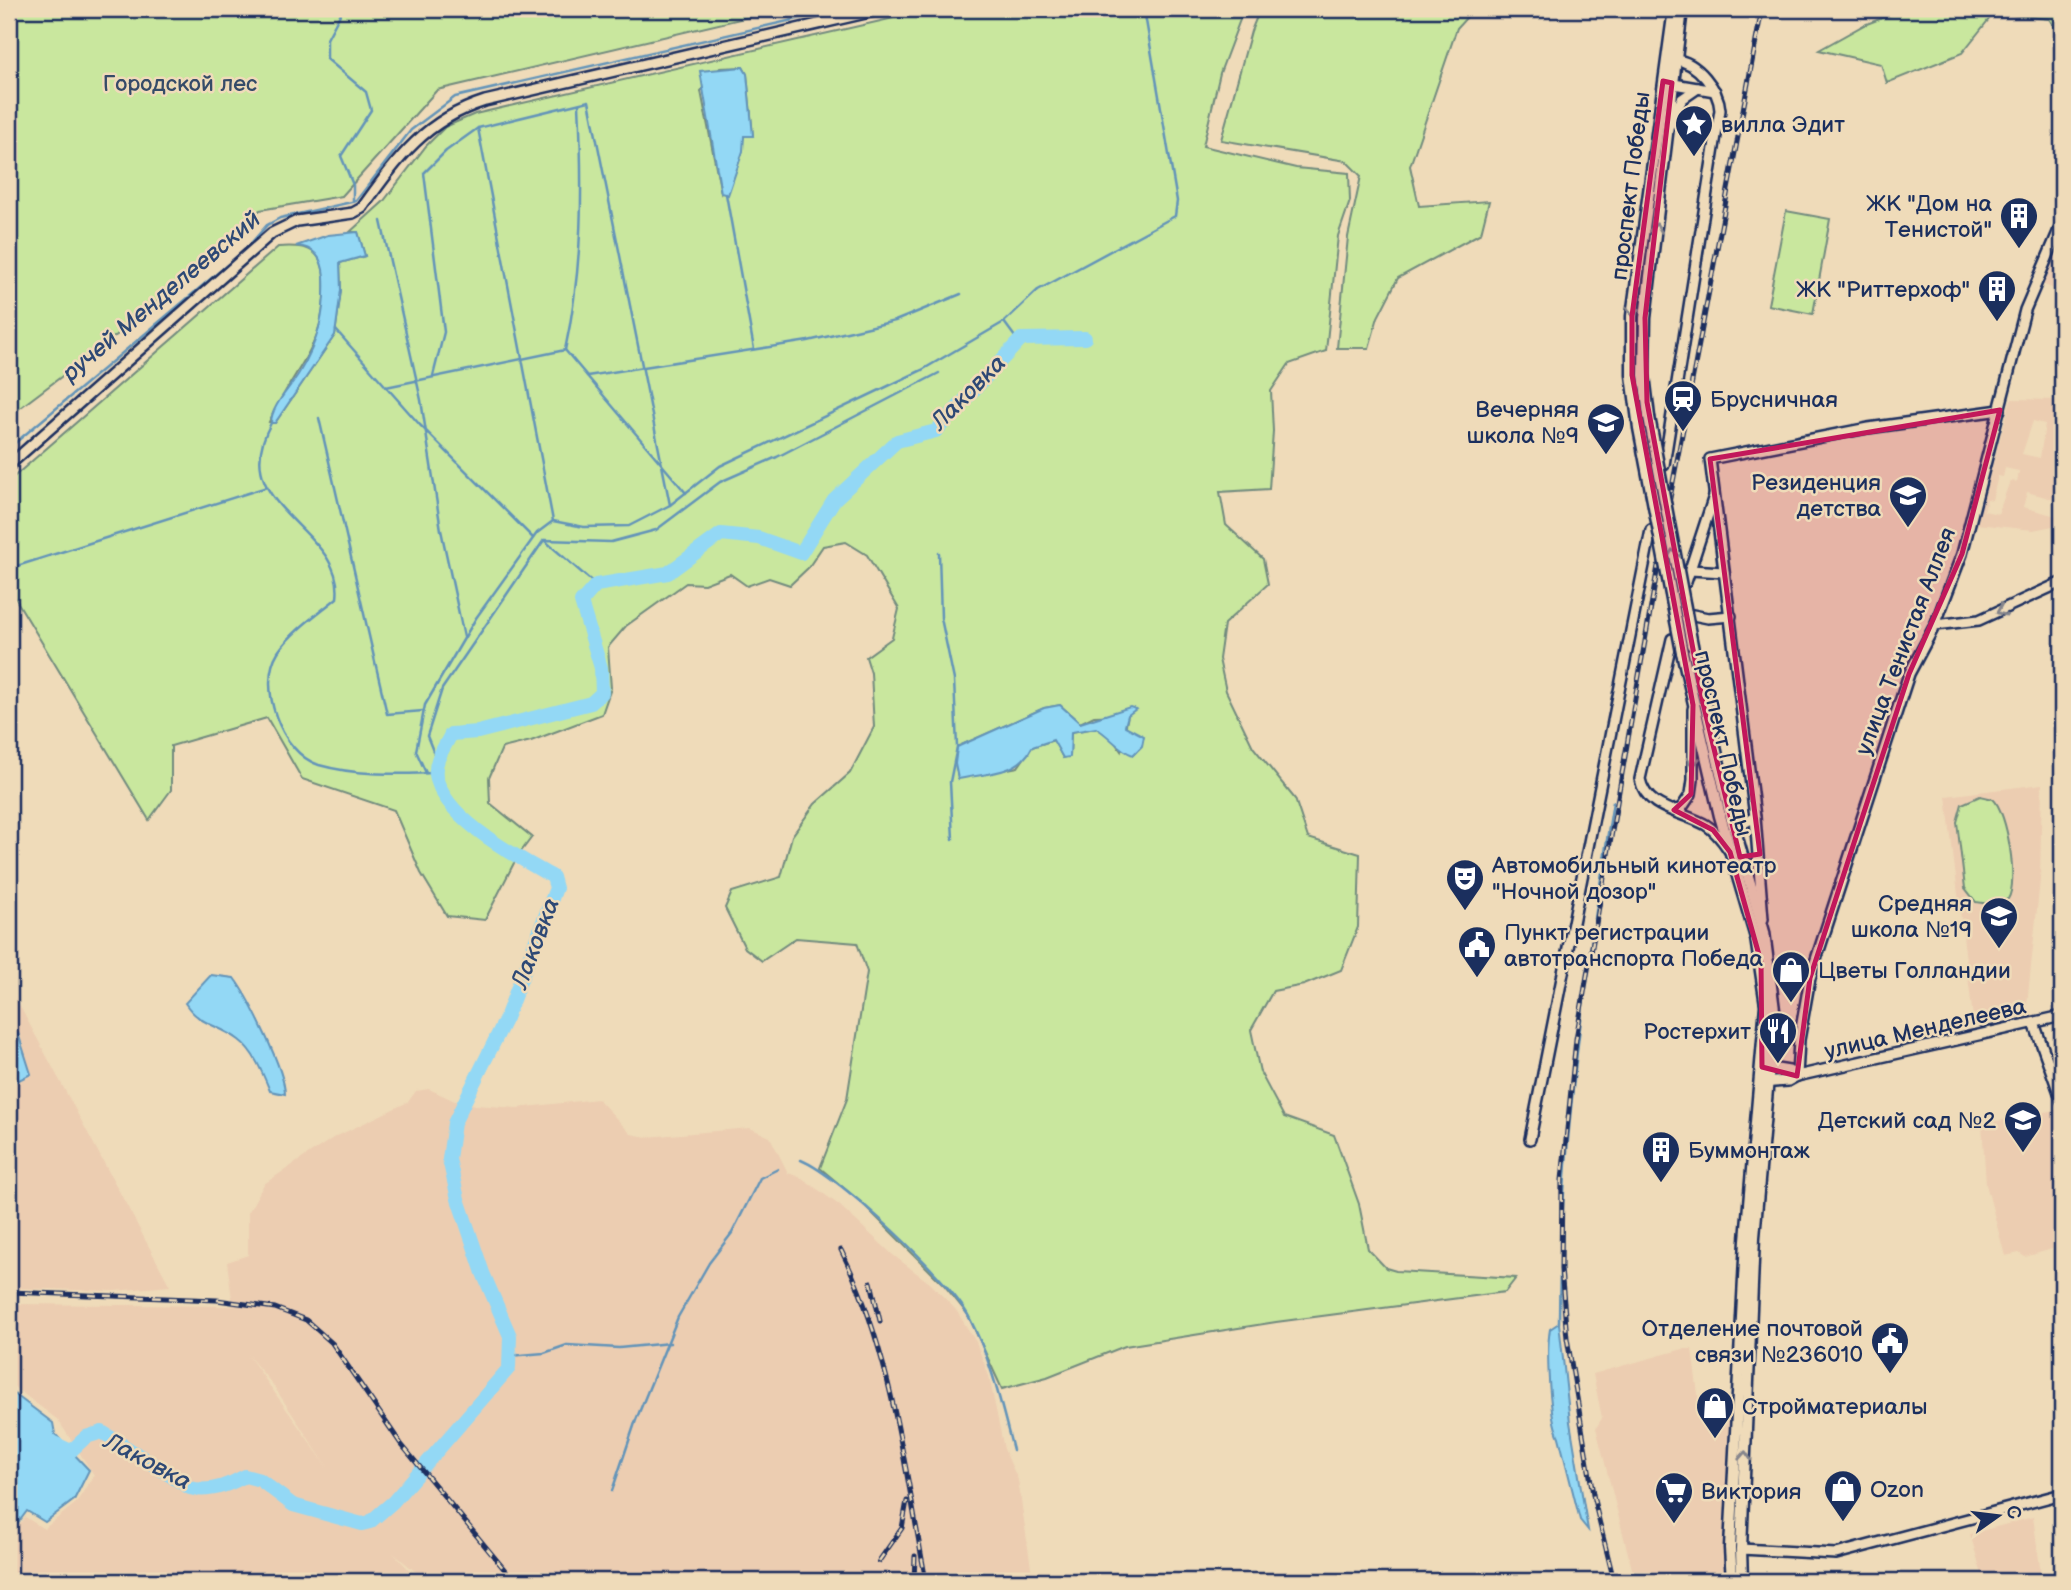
<svg xmlns="http://www.w3.org/2000/svg" width="2071" height="1590" font-family="'Balsamiq Sans',sans-serif">
	<style>
		.built { fill: #eccdb1; fill-rule: evenodd }
		.green { fill: #c9e79e; stroke: #728b7e; stroke-width: 2; fill-rule: evenodd }
		.water { fill: #93d8f5; stroke: #6394b9; stroke-width: 2 }
		.lines { fill: none; stroke-linecap: round; stroke-linejoin: round }
		.stream { stroke: #6394b9; stroke-width: 2.5 }
		.river { stroke: #93d8f5; stroke-width: 14 }
		.secondary-casing { stroke: #1b2f5e; stroke-width: 14 }
		.primary-casing { stroke: #1b2f5e; stroke-width: 15 }
		.secondary { stroke: #efdbb9; stroke-width: 9 }
		.primary { stroke: #efdbb9; stroke-width: 10 }
		.rail-casing { stroke: #1b2f5e; stroke-width: 5 }
		.rail { stroke: #efdbb9; stroke-width: 2.5; stroke-dasharray: 8; stroke-linecap: butt }
		.primary-bridge-casing { stroke: #1b2f5e; stroke-width: 15; stroke-linecap: butt }
		.primary-bridge { stroke: #efdbb9; stroke-width: 10 }
		.oneway { stroke: #85858c }
		.marked { fill: #c2185b; fill-opacity: 0.2; stroke: #c2185b; stroke-width: 5; stroke-linejoin: round }
		.labels { text-anchor: middle; stroke-width: 5; stroke-linejoin: round; paint-order: stroke }
		.park-label { font-size: 23px; fill: #354b68; stroke: #efdbb9 }
		.poi-label { font-size: 23px; fill: #1b2f5e; stroke: #efdbb9; text-anchor: start }
		.street-label { font-size: 23px; fill: #1b2f5e; stroke: #efdbb9 }
		.water-label { font-size: 24px; font-style: italic; fill: #2d4875; stroke: #efdbb9 }
	</style>
	<rect width="100%" height="100%" fill="#efdbb9"/>
	<filter id="ink" filterUnits="userSpaceOnUse"><feTurbulence type="fractalNoise" baseFrequency=".0143" numOctaves="2"/><feDisplacementMap in="SourceGraphic" scale="14" xChannelSelector="R" yChannelSelector="G"/><feConvolveMatrix kernelMatrix="1 2 1 2 8 2 1 2 1" color-interpolation-filters="sRGB"/></filter>
	<g filter="url(#ink)">
		<g class="built">
			<polygon points="2062,243 2062,292 2042,284"/>
			<path d="M2011,399l51,1v86l-5,-1 -4,14 -26,-7 -4,15 33,9 3,-13 3,1v19l-4,2 -25,5 -57,-6zM2033,421l12,3 -5,34 -18,-4zM2005,468l14,3 -2,11 -7,-1 -12,33 -14,-3 3,-12 5,1 6,-24 5,1z"/>
			<polygon points="2042,784 2040,880 2026,1014 1974,1026 1946,796"/>
			<polygon points="9,986 170,1286 114,1291 9,1288"/>
			<path d="M429,1089l26,12 21,4 41,3 81,-9 33,35 16,3 103,-9 20,9 18,36 14,5 37,27 54,50 38,29 25,26 20,32 13,34 15,73 14,31 15,101h-606l-34,-28 27,28h-411v-43l3,-4 13,-17 19,12 32,-26 18,-28 -36,-55 -49,-37v-79l224,2 -6,-44 21,-7v-42l16,-29 69,-46 75,-36 8,-11zM248,1355l25,30 55,83z"/>
			<polygon points="2061,1109 2062,1246 2025,1257 2019,1253 2005,1256 1986,1184 1982,1124"/>
			<polygon points="1683,1349 1692,1349 1699,1402 1734,1405 1728,1581 1635,1581 1596,1428 1602,1418 1593,1374"/>
			<polygon points="2033,1517 2042,1581 1984,1581 1970,1534"/>
		</g>
		<g class="green">
			<polygon points="9,9 783,9 437,90 342,196 260,210 134,322 9,416"/>
			<path d="M933,9h311l-24,64 -17,73 93,22 53,5 1,28 -12,35 -12,115 -37,13 -18,27 2,40 -4,58 -49,3 6,33 37,34 5,25 -44,40 -5,35 7,32 27,56 42,52 13,39 52,16 -2,73 -17,43 -37,15 -31,6 -22,39 9,42 24,45 50,18 25,69 9,45 18,19 10,3 120,7 -11,14 -229,30 -151,24 -78,31 -45,12 -34,-74 -24,-30 -82,-82 -42,-35 27,-69 20,-127 -10,-29 -61,-5 -34,23 -17,-13 -20,-40 7,-16 49,-15 11,-41 23,-32 35,-31 24,-46 -3,-54 -5,-16 26,-19 7,-29 -32,-54 -21,-13 -23,4 -15,22 -18,17 -21,-7 -22,8 -17,-12 -26,10 -18,-1 -60,43 -18,21 3,41 -9,26 -71,27 -29,7 -13,30 1,25 42,34 -15,20 -32,63 -38,-4 -26,-43 -27,-63 -92,-31 -35,-61 -96,28v44l-22,30 -140,-232v-107l269,-234c25,-2 44,0 46,29 4,72 -29,88 -55,146l6,1 60,-88 6,-45 -1,-27 25,-7 -7,-24h-8l33,-30 43,-56 19,-19 30,-13zM743,67l4,7 6,62h-9l-6,29 -17,28 -20,-102 19,-23zM1060,705l20,18 14,-7 34,-1 -7,36 -10,-14 -15,-9 -25,4 -1,24 -7,2 -9,-18 -22,7 -14,20 -60,11 -1,-31 87,-39z"/>
			<polygon points="1260,9 1474,9 1457,28 1410,166 1419,206 1489,201 1481,233 1398,278 1378,317 1369,348 1337,348 1348,237 1361,176 1346,161 1221,140 1251,31"/>
			<polygon points="1906,9 2062,9 2062,38 2049,19 1994,13 1962,53 1887,83 1881,64 1819,50 1864,25"/>
			<polygon points="1786,211 1830,219 1813,314 1768,305"/>
			<path d="M1980,796l13,3c14,12 26,84 15,100l-12,6 -20,-3 -11,-14 -8,-66 5,-18z"/>
		</g>
		<g class="water">
			<polygon points="743,67 747,74 753,136 744,136 743,151 728,195 721,193 700,71"/>
			<path d="M358,232l7,24 -25,7 1,27 -6,45 -60,88h-4c0,-17 19,-35 28,-50 19,-31 27,-61 25,-97 -2,-19 -10,-29 -28,-30l32,-11z"/>
			<path d="M1060,705l20,18 50,-16 6,2 -8,6 -3,11 19,10 -2,10 -9,9c-15,-5 -23,-19 -37,-27l-25,4 -1,25 -7,1 -10,-18 -21,7c-13,28 -46,26 -74,32l-3,-15 2,-17 87,-39z"/>
			<path d="M211,975l23,3c15,20 51,92 51,116l-15,-3c-7,-17 -16,-40 -31,-51 -21,-16 -39,-14 -54,-37z"/>
			<polygon points="18,1033 31,1074 9,1085 9,1034"/>
			<path d="M1559,1323l11,99 18,108 -8,-10 -21,-83c-10,-20 -13,-85 -9,-108z"/>
			<polygon points="9,1390 53,1423 55,1434 89,1470 74,1500 45,1522 27,1511 9,1535"/>
		</g>
		<g class="lines">
			<g class="stream">
				<polyline points="343,9 327,39 327,59 366,92 371,110 341,156 353,185 353,201"/>
				<polyline points="478,128 553,521 584,527 629,526 670,505 720,466 922,370 1004,322 1038,290 1175,216 1177,201 1144,9"/>
				<polyline points="726,194 754,349"/>
				<polyline points="381,221 421,400 441,530 464,637"/>
				<polyline points="1004,322 1018,341"/>
				<polyline points="336,330 420,425 533,538"/>
				<path d="M565,350c18,-82 18,-163 14,-246"/>
				<polyline points="433,376 444,332 424,173 446,151 478,128 589,101 670,505"/>
				<polyline points="587,376 808,341 895,321 961,294"/>
				<polyline points="386,387 565,350 686,493"/>
				<polyline points="319,418 387,714 423,711"/>
				<path d="M271,423c-47,86 75,105 66,175 -18,15 -45,33 -59,54 -21,33 2,101 41,113 39,11 77,9 117,8"/>
				<polyline points="9,448 245,250 267,225 280,218 356,201 411,130 455,97 841,9"/>
				<polyline points="939,553 941,618 954,680 957,747 950,782 953,839"/>
				<polyline points="17,566 267,487"/>
				<polyline points="596,585 544,540 611,542 656,530 720,482 777,457 939,373"/>
				<polyline points="437,761 427,736 442,689 544,540"/>
				<polyline points="426,773 416,751 425,705 476,618 537,533 553,521"/>
				<path d="M801,1160c39,16 148,119 168,157 22,42 32,87 44,133"/>
				<path d="M1559,1323c1,-176 26,-347 54,-521"/>
				<polyline points="509,1356 544,1353 567,1345 619,1348 670,1343"/>
				<polyline points="612,1491 636,1420 678,1317 709,1263 732,1233 760,1178 778,1169"/>
			</g>
			<path class="river" d="M54,1443l17,8 15,-14 16,-5 88,56c18,5 39,-3 55,-12l15,4 33,25 69,19 8,-2 23,-20 116,-134 1,-32 -27,-63 -25,-74 -9,-40 5,-36 52,-105 50,-130 -3,-11c-35,-20 -110,-58 -117,-102 -2,-15 9,-28 15,-41l27,-2 113,-29 11,-10 -1,-25 -20,-66 15,-17 72,-12 53,-39 38,4 42,15 33,-53 63,-59 39,-10 85,-92 64,-1"/>
			<defs>
				<g id="secondary">
					<polyline points="1668,83 1715,91"/>
					<polyline points="1670,124 1682,99 1698,88"/>
					<path d="M9,465l263,-232 25,-12 56,-8 9,-5c36,-50 63,-88 123,-107l398,-92"/>
					<path d="M1664,465l56,-355c-1,-20 -23,-49 -45,-50"/>
					<polyline points="1690,570 1724,572"/>
					<polyline points="1686,582 1714,496"/>
					<polyline points="1693,615 1708,618 1731,616"/>
					<polyline points="1935,625 1979,620 2062,582"/>
					<path d="M1672,639l-32,140c6,31 42,32 66,46 10,6 17,16 23,25"/>
					<polyline points="1674,810 1681,809 1691,794 1693,780 1693,709"/>
					<polyline points="1731,815 1742,824 1755,817"/>
					<polyline points="1763,919 1755,817 1710,459 1868,428 2000,410"/>
					<polyline points="2034,1023 2062,1101"/>
					<polyline points="1765,1067 1789,1071 1797,1076"/>
					<polyline points="1797,1076 1799,1040 1810,978 1909,674 1935,625 1962,554 2025,310 2062,223"/>
					<polyline points="1761,1083 1788,1081 1797,1076 2062,1016"/>
					<polyline points="1530,1139 1651,530"/>
					<polyline points="1741,1549 1836,1554 2062,1494"/>
				</g>
				<g id="primary">
					<polyline points="1649,417 1644,375 1645,318 1682,9"/>
					<polyline points="1639,428 1632,375 1632,316 1674,9"/>
					<polyline points="1692,645 1730,813 1764,932 1774,1010 1754,1237 1741,1549 1742,1581"/>
					<polyline points="1682,652 1720,816 1756,938 1766,1005 1746,1240 1730,1548 1732,1581"/>
				</g>
			</defs>
			<use href="#secondary" class="secondary-casing"/>
			<use href="#primary" class="primary-casing"/>
			<use href="#secondary" class="secondary"/>
			<use href="#primary" class="primary"/>
			<defs>
				<g id="rail">
					<polyline points="1670,498 1762,9"/>
					<path d="M841,1250c51,102 64,220 85,331"/>
					<polyline points="871,1282 880,1321"/>
					<polyline points="9,1292 217,1300 275,1308 306,1320 332,1343 401,1444 514,1581"/>
					<polyline points="879,1561 902,1528 907,1501"/>
					<polyline points="914,1581 915,1556"/>
					<polyline points="1614,1581 1594,1500 1567,1338 1561,1269 1562,1180 1576,1039 1658,566"/>
				</g>
			</defs>
			<use href="#rail" class="rail-casing"/>
			<use href="#rail" class="rail"/>
			<defs>
				<g id="primary-bridge">
					<polyline points="1649,417 1692,645"/>
					<polyline points="1639,428 1682,652"/>
				</g>
			</defs>
			<use href="#primary-bridge" class="primary-bridge-casing"/>
			<use href="#primary-bridge" class="primary-bridge"/>
		</g>
		<defs><path id="oneway-chevron" d="M-2-3.5L2.5 0L-2 3.5" fill="none" stroke-width="1.6" stroke-linecap="round" stroke-linejoin="round" transform="scale(1.75)"/></defs>
		<g class="oneway">
			<use href="#oneway-chevron" transform="translate(1656 228) rotate(-83)"/>
			<use href="#oneway-chevron" transform="translate(1633 312) rotate(96)"/>
			<use href="#oneway-chevron" transform="translate(1673 554) rotate(-101)"/>
			<use href="#oneway-chevron" transform="translate(2001 611) rotate(156)"/>
			<use href="#oneway-chevron" transform="translate(1693 762) rotate(91)"/>
			<use href="#oneway-chevron" transform="translate(1745 1456) rotate(-87)"/>
		</g>
	</g>
	<path class="marked" d="M1663,81l9,2 -27,235 2,84 56,301 37,154 20,-3 -50,-395 290,-49 -38,144 -53,120 -99,304 -13,98 -35,-9 -1,-105 -31,-110 -17,-22 -39,-20 17,-16 2,-89 -61,-330v-59z"/>
	<defs>
		<symbol id="sight-pin" viewBox="-11 -11 22 30"><path d="M0 17L-7.5 6A9.5 9.5 0 1 1 7.5 6Z" fill="#1b2f5e" stroke="#efdbb9"/><path d="M0-6L1.8-2.2L6-1.7L2.9 1.2L3.7 5.4L0 3.3L-3.7 5.4L-2.9 1.2L-6-1.7L-1.8-2.2Z" fill="#fff"/></symbol>
		<symbol id="building-pin" viewBox="-11 -11 22 30"><path d="M0 17L-7.5 6A9.5 9.5 0 1 1 7.5 6Z" fill="#1b2f5e" stroke="#efdbb9"/><path d="M-4-6H4V6H1V3H-1V6H-4ZM-2.5-4.3h1.7v1.8h-1.7ZM.8-4.3h1.7v1.8H.8ZM-2.5-1h1.7V.8h-1.7ZM.8-1h1.7V.8H.8Z" fill="#fff"/></symbol>
		<symbol id="station-pin" viewBox="-11 -11 22 30"><path d="M0 17L-7.5 6A9.5 9.5 0 1 1 7.5 6Z" fill="#1b2f5e" stroke="#efdbb9"/><path d="M-3-6H3Q5-6 5-4V2Q5 4 3 4L4.5 6H3L1.5 4h-3L-3 6H-4.5L-3 4Q-5 4-5 2V-4Q-5-6-3-6ZM-3.5-4v3h7v-3ZM-3.5 1v1.5H-2V1ZM2 1v1.5H3.5V1Z" fill="#fff"/></symbol>
		<symbol id="school-pin" viewBox="-11 -11 22 30"><path d="M0 17L-7.5 6A9.5 9.5 0 1 1 7.5 6Z" fill="#1b2f5e" stroke="#efdbb9"/><path d="M0-5L7-2L0 1L-7-2ZM-4 1L0 2.5L4 1V4Q0 6-4 4Z" fill="#fff"/></symbol>
		<symbol id="theatre-pin" viewBox="-11 -11 22 30"><path d="M0 17L-7.5 6A9.5 9.5 0 1 1 7.5 6Z" fill="#1b2f5e" stroke="#efdbb9"/><path d="M-5-5.5Q0-4 5-5.5V0Q5 5 0 6Q-5 5-5 0ZM-3.3-2.5H-1v1.5H-3.3ZM1-2.5H3.3v1.5H1ZM-2.8 1Q0 5.5 2.8 1Z" fill="#fff"/></symbol>
		<symbol id="civic-pin" viewBox="-11 -11 22 30"><path d="M0 17L-7.5 6A9.5 9.5 0 1 1 7.5 6Z" fill="#1b2f5e" stroke="#efdbb9"/><path d="M-.6-6.5H3V-4.5H.6V-3L4-1V1h2V6H-6V1h2V-1L-.6-3ZM-1.2 2.5V6h2.4V2.5Z" fill="#fff"/></symbol>
		<symbol id="shop-pin" viewBox="-11 -11 22 30"><path d="M0 17L-7.5 6A9.5 9.5 0 1 1 7.5 6Z" fill="#1b2f5e" stroke="#efdbb9"/><path d="M-5-2.5h2.3a2.7 3.5 0 0 1 5.4 0H5L5.5 6h-11ZM-1.5-2.5h3a1.5 2.3 0 0 0-3 0Z" fill="#fff"/></symbol>
		<symbol id="restaurant-pin" viewBox="-11 -11 22 30"><path d="M0 17L-7.5 6A9.5 9.5 0 1 1 7.5 6Z" fill="#1b2f5e" stroke="#efdbb9"/><path d="M-5-6h1v4h1v-4h1v4h1v-4h1v5L-1.5 .5V6h-2V.5L-5-1ZM5-6V6H3V1.5H1.5Q1.5-4 5-6Z" fill="#fff"/></symbol>
		<symbol id="supermarket-pin" viewBox="-11 -11 22 30"><path d="M0 17L-7.5 6A9.5 9.5 0 1 1 7.5 6Z" fill="#1b2f5e" stroke="#efdbb9"/><path d="M-6-5.5h2.5l.6 2H6L4.5 2H-2.5L-4.4-4H-6ZM-1.5 3.2a1.3 1.3 0 1 0 .1 0ZM3 3.2a1.3 1.3 0 1 0 .1 0Z" fill="#fff"/></symbol>
	</defs>
	<g fill-rule="evenodd">
		<use href="#sight-pin" x="1672" y="102" width="44" height="60"/>
		<use href="#building-pin" x="1997" y="194" width="44" height="60"/>
		<use href="#building-pin" x="1975" y="267" width="44" height="60"/>
		<use href="#station-pin" x="1661" y="377" width="44" height="60"/>
		<use href="#school-pin" x="1584" y="400" width="44" height="60"/>
		<use href="#school-pin" x="1886" y="473" width="44" height="60"/>
		<use href="#theatre-pin" x="1443" y="856" width="44" height="60"/>
		<use href="#school-pin" x="1977" y="894" width="44" height="60"/>
		<use href="#civic-pin" x="1455" y="923" width="44" height="60"/>
		<use href="#shop-pin" x="1769" y="948" width="44" height="60"/>
		<use href="#restaurant-pin" x="1756" y="1009" width="44" height="60"/>
		<use href="#school-pin" x="2001" y="1098" width="44" height="60"/>
		<use href="#building-pin" x="1639" y="1128" width="44" height="60"/>
		<use href="#civic-pin" x="1868" y="1319" width="44" height="60"/>
		<use href="#shop-pin" x="1693" y="1384" width="44" height="60"/>
		<use href="#shop-pin" x="1821" y="1467" width="44" height="60"/>
		<use href="#supermarket-pin" x="1652" y="1469" width="44" height="60"/>
	</g>
	<g class="labels">
		<g class="park-label">
			<text x="180" y="91">Городской лес</text>
		</g>
		<g class="poi-label">
			<text x="1721" y="132">вилла Эдит</text>
			<text x="1992" y="211" text-anchor="end">ЖК "Дом на<tspan x="1992" dy="26">Тенистой"</tspan></text>
			<text x="1970" y="297" text-anchor="end">ЖК "Риттерхоф"</text>
			<text x="1710" y="407">Брусничная</text>
			<text x="1579" y="417" text-anchor="end">Вечерняя<tspan x="1579" dy="26">школа №9</tspan></text>
			<text x="1881" y="490" text-anchor="end">Резиденция<tspan x="1881" dy="26">детства</tspan></text>
			<text x="1492" y="873">Автомобильный кинотеатр<tspan x="1492" dy="26">"Ночной дозор"</tspan></text>
			<text x="1972" y="911" text-anchor="end">Средняя<tspan x="1972" dy="26">школа №19</tspan></text>
			<text x="1504" y="940">Пункт регистрации<tspan x="1504" dy="26">автотранспорта Победа</tspan></text>
			<text x="1818" y="978">Цветы Голландии</text>
			<text x="1751" y="1039" text-anchor="end">Ростерхит</text>
			<text x="1996" y="1128" text-anchor="end">Детский сад №2</text>
			<text x="1688" y="1158">Буммонтаж</text>
			<text x="1863" y="1336" text-anchor="end">Отделение почтовой<tspan x="1863" dy="26">связи №236010</tspan></text>
			<text x="1742" y="1414">Стройматериалы</text>
			<text x="1870" y="1497">Ozon</text>
			<text x="1701" y="1499">Виктория</text>
		</g>
		<g class="street-label">
			<text transform="translate(1630 186) rotate(-83)" y="8">проспект Победы</text>
			<text transform="translate(1905 641) rotate(-69)" y="8">улица Тенистая Аллея</text>
			<text transform="translate(1724 743) rotate(77)" y="8">проспект Победы</text>
			<text transform="translate(1925 1028) rotate(-13)" y="8">улица Менделеева</text>
		</g>
		<g class="water-label">
			<text transform="translate(161 296) rotate(-40)" y="8">ручей Менделеевский</text>
			<text transform="translate(968 392) rotate(-45)" y="8">Лаковка</text>
			<text transform="translate(535 943) rotate(-69)" y="8">Лаковка</text>
			<text transform="translate(148 1461) rotate(28)" y="8">Лаковка</text>
		</g>
	</g>
	<rect width="2071" height="1590" fill="none" stroke="#efdbb9" stroke-width="35"/>
	<rect x="18" y="18" width="2036" height="1555" fill="none" stroke="#1b2f5e" stroke-width="2.5" filter="url(#ink)"/>
	<g transform="translate(1998 1516) rotate(76)" stroke="#efdbb9" stroke-width="5" paint-order="stroke">
	<path d="M0-5L12 26L0 18L-12 26Z" fill="#1b2f5e"/>
	<text y="-10" font-size="19" font-weight="bold" text-anchor="middle" fill="#1b2f5e">С</text>
	</g>
</svg>
